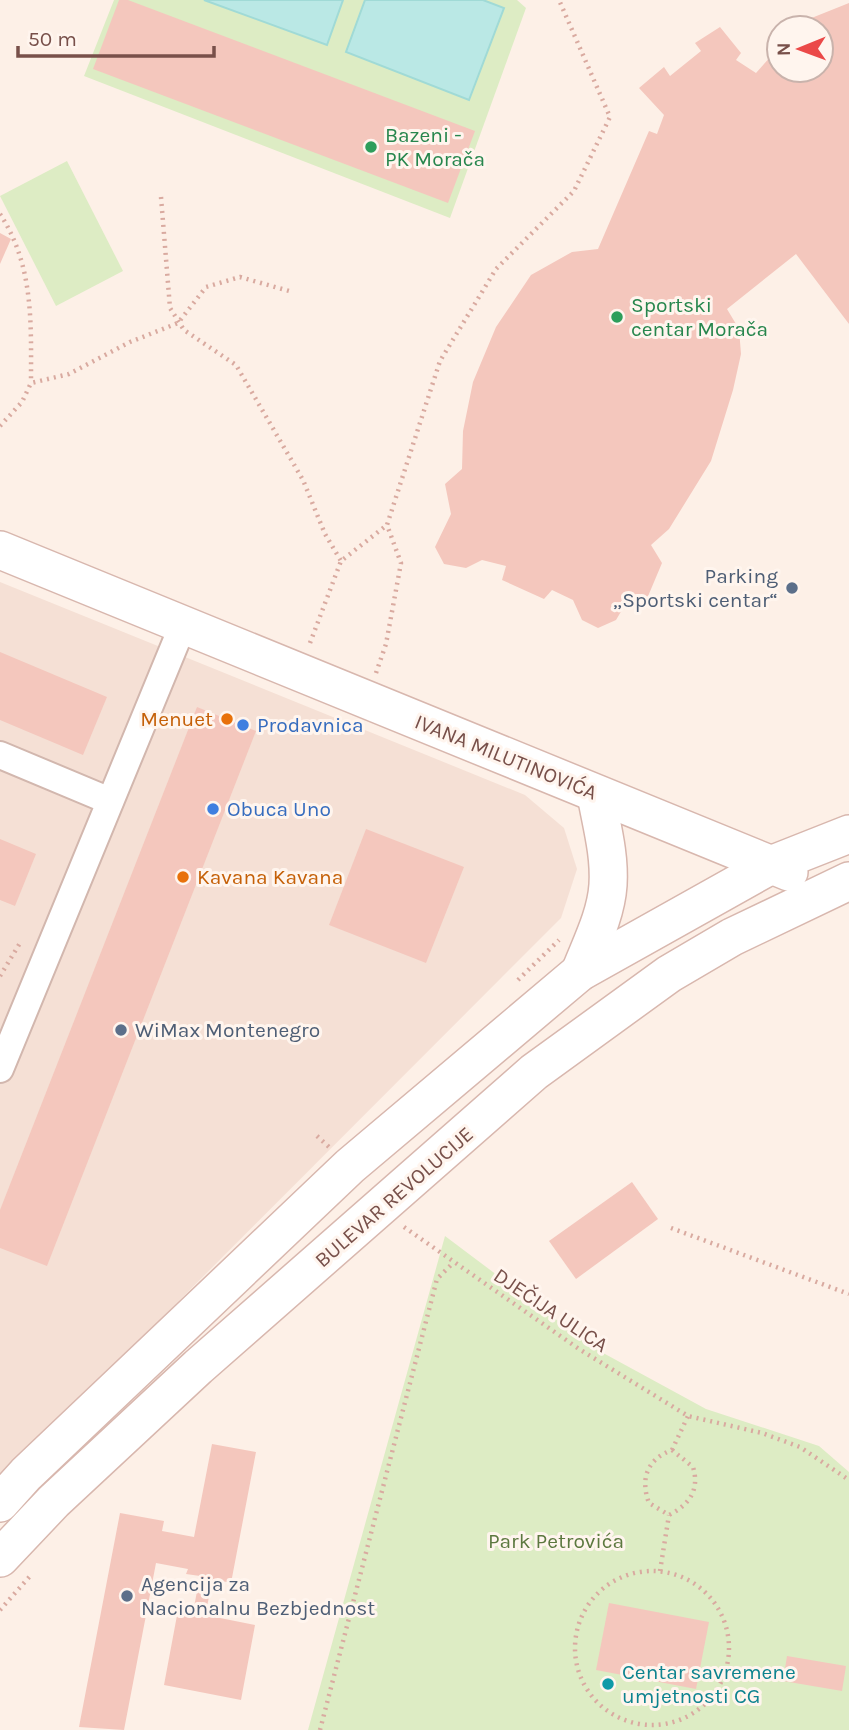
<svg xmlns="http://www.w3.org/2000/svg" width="849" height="1730" font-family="Karla,sans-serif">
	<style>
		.residential { fill: #f5e0d5 }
		.green { fill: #ddecc4 }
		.water { fill: #bae8e5; stroke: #a0dad6; stroke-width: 2 }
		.building { fill: #f4c7bd }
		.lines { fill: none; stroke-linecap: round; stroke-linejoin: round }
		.street-casing { stroke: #d2b7ae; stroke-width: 30 }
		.secondary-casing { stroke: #d8b7ae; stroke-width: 40 }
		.path { stroke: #d9aaa0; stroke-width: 4.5; stroke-dasharray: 2 5; stroke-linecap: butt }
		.street { stroke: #fff; stroke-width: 26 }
		.secondary { stroke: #fff; stroke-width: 37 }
		.leisure-dot { fill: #2e9e5b; stroke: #fff5ee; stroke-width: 2.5 }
		.service-dot { fill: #5c6f8a; stroke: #fff5ee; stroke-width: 2.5 }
		.food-dot { fill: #e8710a; stroke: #fff5ee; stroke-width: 2.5 }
		.shop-dot { fill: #3f7fe0; stroke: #fff5ee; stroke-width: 2.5 }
		.culture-dot { fill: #0f9aa8; stroke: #fff5ee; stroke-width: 2.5 }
		.labels { text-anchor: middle; stroke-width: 6; stroke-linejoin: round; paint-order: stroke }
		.leisure-label { font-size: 21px; fill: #27864d; stroke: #fff5ee; text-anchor: start }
		.service-label { font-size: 21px; fill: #4e5e75; stroke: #fff5ee; text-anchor: start }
		.food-label { font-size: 21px; fill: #c56008; stroke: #fff5ee; text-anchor: end }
		.shop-label { font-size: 21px; fill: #366cbe; stroke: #fff5ee; text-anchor: start }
		.street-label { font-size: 21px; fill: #78504a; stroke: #fff5ee }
		.park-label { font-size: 21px; fill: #5c783f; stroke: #fff5ee }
		.culture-label { font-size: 21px; fill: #0d838f; stroke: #fff5ee; text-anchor: start }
	</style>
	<rect width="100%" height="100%" fill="#fdf0e7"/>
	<polygon class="residential" points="0,582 525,795 564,828 577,869 561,918 0,1480"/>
	<g class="green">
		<polygon points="114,0 517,0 526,8 450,218 84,76"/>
		<polygon points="67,161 123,271 56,306 0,196"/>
		<polygon points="445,1236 594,1348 706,1409 819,1446 849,1472 849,1730 308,1730"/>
	</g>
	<g class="water">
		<polygon points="204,0 343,0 327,45"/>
		<polygon points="365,0 483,0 504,8 469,100 346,52"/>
	</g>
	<g class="building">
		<polygon points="119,0 128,0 475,131 448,203 93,69"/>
		<polygon points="849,3 849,324 796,254 727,309 739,329 741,354 733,390 711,461 669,529 651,545 662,563 646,601 632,593 616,620 598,628 582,620 573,600 552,590 544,599 502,580 506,566 482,560 466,568 444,564 435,547 451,514 445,484 462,469 463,431 473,382 496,327 531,275 572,252 598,249 649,131 657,134 664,115 639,88 664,67 670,76 701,51 695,43 720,27 741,53 736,60 756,73 779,47 779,70 821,70 821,28 797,28 804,21"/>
		<polygon points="0,233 11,239 0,264"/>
		<polygon points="0,652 107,697 83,755 0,720"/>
		<polygon points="197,707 256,731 47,1266 0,1248 0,1210"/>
		<polygon points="366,829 464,867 426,963 329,925"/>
		<polygon points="0,839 36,854 15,906 0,900"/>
		<polygon points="632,1182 658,1219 576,1279 549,1241"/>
		<polygon points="212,1444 256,1452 231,1583 213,1579 205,1615 255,1625 241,1700 164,1685 178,1610 193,1612 200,1576 186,1574 188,1569 156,1563 124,1730 79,1727 120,1513 164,1521 162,1531 194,1537"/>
		<polygon points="609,1603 709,1622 696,1689 596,1670"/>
		<polygon points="787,1656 846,1666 842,1691 783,1681"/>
	</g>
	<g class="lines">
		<defs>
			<g id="street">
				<polyline points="0,755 110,801"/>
				<polyline points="0,1069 183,625"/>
			</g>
			<g id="secondary">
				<polyline points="0,550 789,872"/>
				<path d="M580,972c11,-28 26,-57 28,-87 2,-31 -7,-62 -12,-91"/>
				<polyline points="0,1503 26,1474 350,1166 580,972 773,864 849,834"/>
				<polyline points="0,1558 54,1501 198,1367 534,1072 669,974 732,937 849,881"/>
			</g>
		</defs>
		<use href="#street" class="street-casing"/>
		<use href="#secondary" class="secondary-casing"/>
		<g class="path">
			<polyline points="161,197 170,308 184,330 236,365 303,480 325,534 341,561"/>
			<path d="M0,214c34,52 31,109 31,169"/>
			<polyline points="0,426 22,402 31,383 69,374 130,342 178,323 206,287 240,277 289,291"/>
			<polyline points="310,643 341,561 387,525"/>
			<polyline points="376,673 386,644 401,563 387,525 440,361 496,269 574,191 610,117 559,0"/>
			<polyline points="0,976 20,943"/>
			<polyline points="518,980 559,940"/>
			<polyline points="317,1136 329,1147"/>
			<polyline points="404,1227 579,1349 688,1416 762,1433 800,1447 849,1480"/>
			<polyline points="671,1228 849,1294"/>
			<path d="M672,1450l21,17c7,23 -4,38 -24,48l-20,-12c-9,-24 -2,-44 23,-53z"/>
			<polyline points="672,1450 688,1416"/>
			<polyline points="660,1571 669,1515"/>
			<circle cx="652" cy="1648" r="77"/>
			<polyline points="0,1610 32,1574"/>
			<polyline points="320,1730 437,1279 453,1263"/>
		</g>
		<use href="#street" class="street"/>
		<use href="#secondary" class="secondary"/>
	</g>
	<g class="leisure-dot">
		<circle cx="371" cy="147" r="7"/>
		<circle cx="617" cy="317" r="7"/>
	</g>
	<g class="service-dot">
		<circle cx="792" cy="588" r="7"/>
		<circle cx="121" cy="1030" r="7"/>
		<circle cx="127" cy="1596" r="7"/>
	</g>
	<g class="food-dot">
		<circle cx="227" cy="719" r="7"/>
		<circle cx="183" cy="877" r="7"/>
	</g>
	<g class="shop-dot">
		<circle cx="243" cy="725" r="7"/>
		<circle cx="213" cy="809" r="7"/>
	</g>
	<circle class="culture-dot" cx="608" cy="1684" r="7"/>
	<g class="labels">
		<g class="leisure-label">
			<text x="385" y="142">Bazeni -<tspan x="385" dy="24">PK Morača</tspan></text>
			<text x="631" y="312">Sportski<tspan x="631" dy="24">centar Morača</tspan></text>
		</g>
		<g class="service-label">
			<text x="778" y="583" text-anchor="end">Parking<tspan x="778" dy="24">„Sportski centar“</tspan></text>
			<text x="135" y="1037">WiMax Montenegro</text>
			<text x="141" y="1591">Agencija za<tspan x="141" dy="24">Nacionalnu Bezbjednost</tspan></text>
		</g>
		<g class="food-label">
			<text x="213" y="726">Menuet</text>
			<text x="197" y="884" text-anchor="start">Kavana Kavana</text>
		</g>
		<g class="shop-label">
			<text x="257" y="732">Prodavnica</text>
			<text x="227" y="816">Obuca Uno</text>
		</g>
		<g class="street-label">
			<text transform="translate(506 757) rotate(22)" y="7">IVANA MILUTINOVIĆA</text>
			<text transform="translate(394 1197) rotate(-41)" y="7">BULEVAR REVOLUCIJE</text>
			<text transform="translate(551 1310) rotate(34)" y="7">DJEČIJA ULICA</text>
		</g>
		<g class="park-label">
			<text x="556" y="1548">Park Petrovića</text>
		</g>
		<g class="culture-label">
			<text x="622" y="1679">Centar savremene<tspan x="622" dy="24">umjetnosti CG</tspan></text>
		</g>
	</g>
	<g transform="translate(800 49) rotate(269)"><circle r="33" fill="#fff5ee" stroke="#c9b3ac" stroke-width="2"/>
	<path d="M0-5L12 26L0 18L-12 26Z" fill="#eb4948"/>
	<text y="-10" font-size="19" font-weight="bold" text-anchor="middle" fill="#78504a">N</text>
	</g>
	<path d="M18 46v10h196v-10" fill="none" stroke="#78504a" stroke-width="3.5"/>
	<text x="28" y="46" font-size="21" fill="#78504a" stroke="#fff5ee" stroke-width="5" paint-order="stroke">50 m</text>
</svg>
